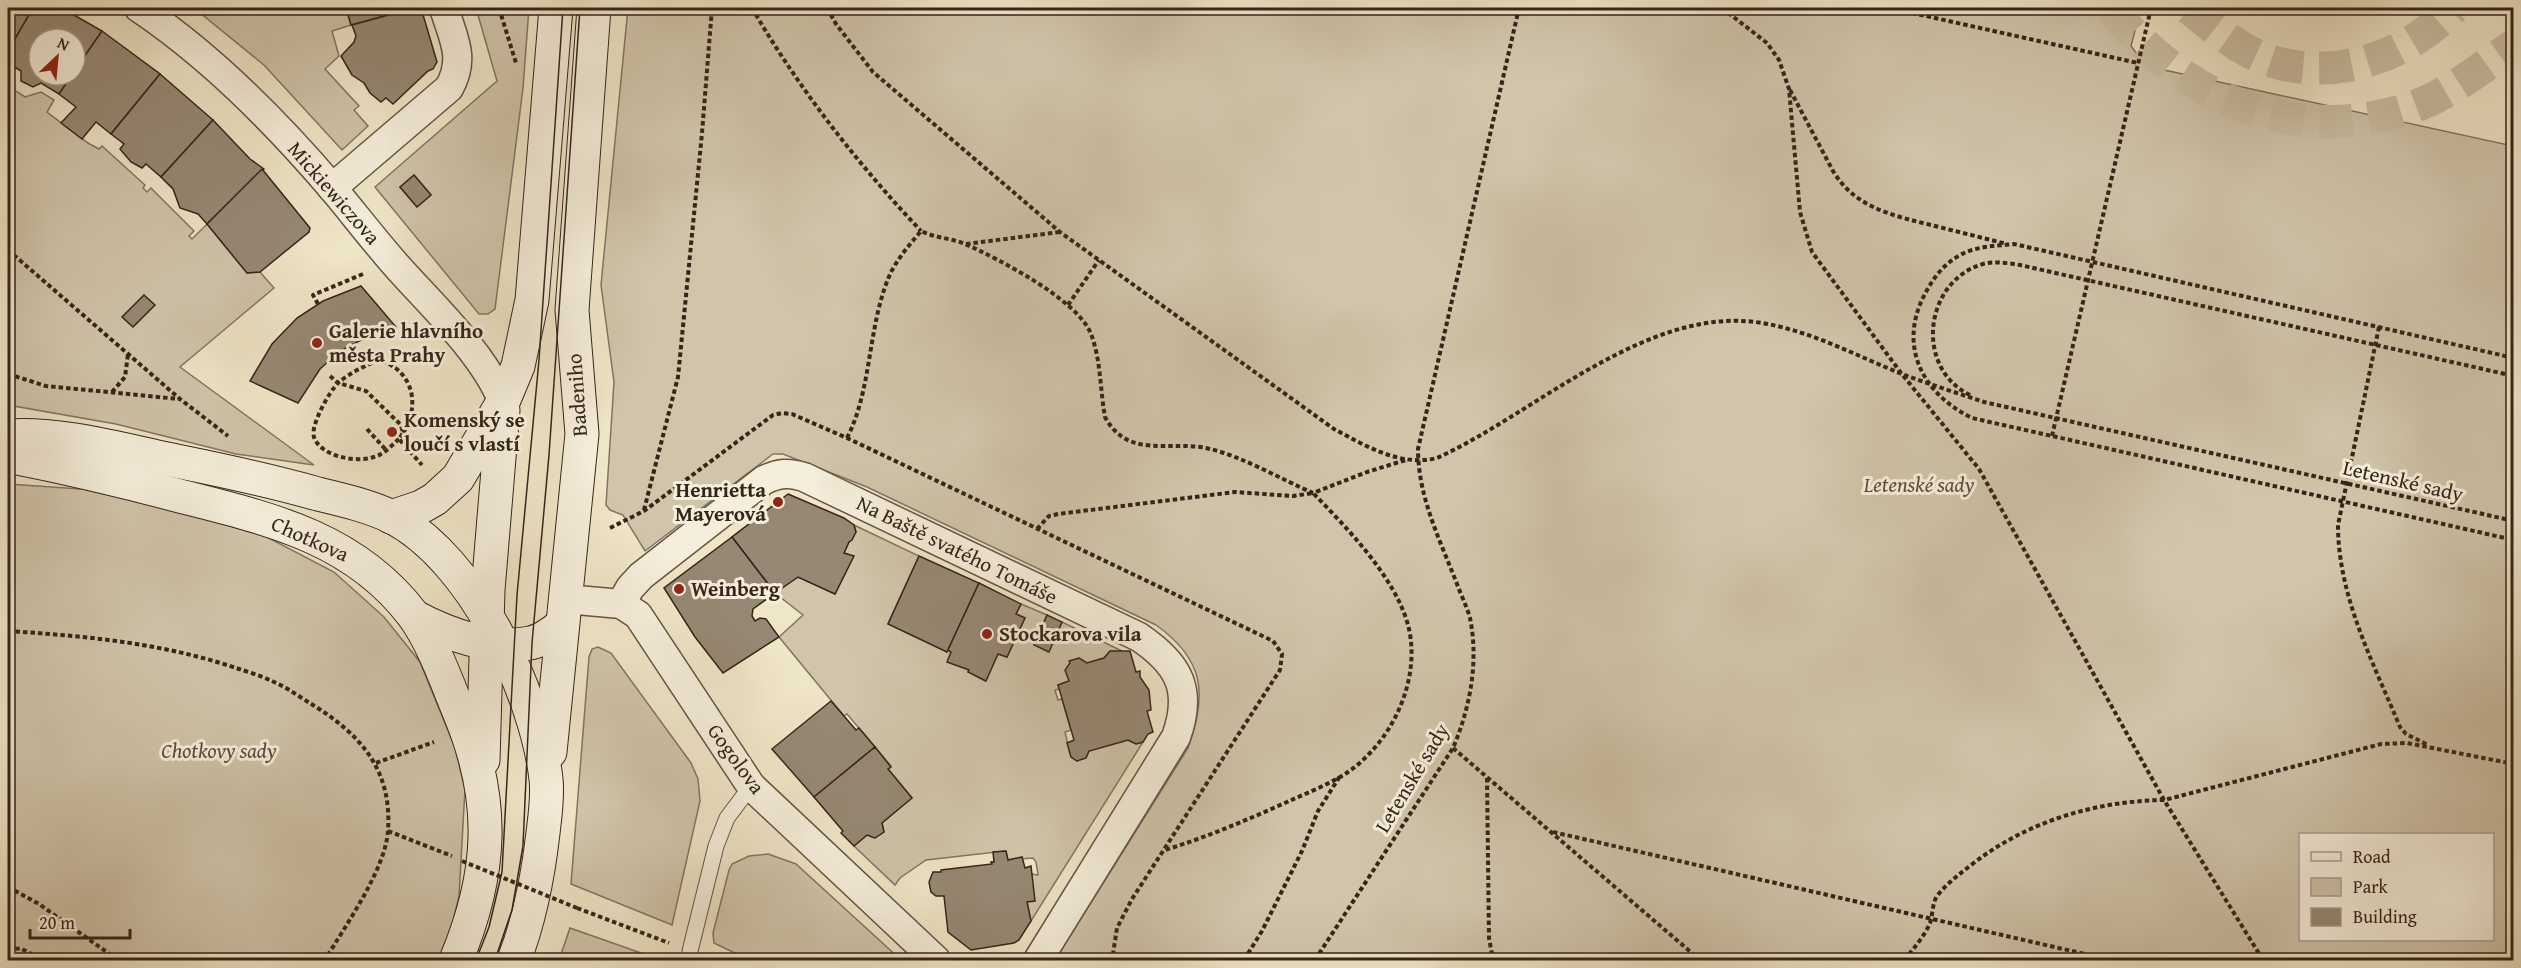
<svg xmlns="http://www.w3.org/2000/svg" width="2521" height="968" font-family="'Gentium Book Plus',serif">
	<style>
		.green { fill: #d0c4aa; stroke: #837462; stroke-width: 1.5; fill-rule: evenodd }
		.building { fill: #968874; stroke: #36241a; stroke-width: 1.5 }
		.lines { fill: none; stroke-linecap: round; stroke-linejoin: round }
		.highway-tunnel { stroke: #cabea4; stroke-width: 33; stroke-dasharray: 33 16; stroke-linecap: butt }
		.lane-casing { stroke: #645445; stroke-width: 17 }
		.street-casing { stroke: #645445; stroke-width: 31 }
		.secondary-casing { stroke: #36241a; stroke-width: 35 }
		.path { stroke: #36241a; stroke-width: 4; stroke-dasharray: 4.5 3; stroke-linecap: butt }
		.lane { stroke: #f5eedb; stroke-width: 15 }
		.street { stroke: #f5eedb; stroke-width: 28 }
		.secondary { stroke: #f5eedb; stroke-width: 33 }
		.tram { stroke: #36241a; stroke-width: 1.5 }
		.path-bridge { stroke: #36241a; stroke-width: 4; stroke-dasharray: 4.5 3; stroke-linecap: butt }
		.poi-dot { fill: #8f2418; stroke: #f5eedb; stroke-width: 2 }
		.labels { text-anchor: middle; stroke-width: 6; stroke-linejoin: round; paint-order: stroke }
		.street-label { font-size: 21px; fill: #36241a; stroke: #f5eedb }
		.poi-label { font-size: 21px; font-weight: bold; fill: #36241a; stroke: #f5eedb; text-anchor: start }
		.park-label { font-size: 21px; font-style: italic; fill: #5c4c3e; stroke: #f5eedb }
	</style>
	<rect width="100%" height="100%" fill="#efe5c7"/>
	<filter id="stains"><feTurbulence type="fractalNoise" baseFrequency=".00333" numOctaves="4"/><feColorMatrix values="0 0 0 0 .2 0 0 0 0 .09 0 0 0 0 .02 0 0 0 .5 -.17"/></filter>
	<radialGradient id="worn" r=".72"><stop offset=".6" stop-color="#630" stop-opacity="0"/><stop offset="1" stop-color="#630" stop-opacity=".3"/></radialGradient>
	<g class="green">
		<polygon points="194,8 346,8 351,25 332,31 339,56 325,69 359,106 354,110 368,126 342,150 264,65"/>
		<path d="M476,8h53l-6,80 -28,221 -7,5h-9l-104,-127 122,-106zM414,175l17,20 -14,12 -17,-20z"/>
		<path d="M628,8h1513l-10,38 15,20 367,80v814h-1458l133,-212c20,-54 16,-89 -32,-123l-289,-138 -84,-33h-10l-128,97 -22,-36 -13,-5 -4,-5 8,-123 -13,-97zM2300,834h192v106h-192z"/>
		<polygon points="8,86 25,97 41,92 54,100 47,112 88,143 99,149 102,146 145,185 143,188 147,192 151,188 194,231 189,236 192,239 207,224 247,273 260,272 274,288 180,367 314,465 236,454 116,424 8,405"/>
		<polygon points="8,484 110,491 265,536 334,572 384,617 420,662 455,748 465,789 459,896 450,934 438,960 8,960"/>
		<polygon points="854,525 919,556 888,624 947,652 948,650 969,670 968,672 985,681 998,654 1007,657 1025,618 1016,614 1021,604 1047,615 1034,644 1048,652 1062,622 1124,652 1110,651 1104,658 1087,663 1079,658 1070,661 1069,681 1058,685 1059,689 1055,690 1058,700 1062,699 1071,730 1065,732 1071,757 1077,761 1086,758 1089,751 1128,740 1136,744 1143,742 1031,921 1027,902 1032,874 1038,875 1036,862 1033,858 1008,860 1005,851 926,860 900,878 895,885 854,846 867,835 875,838 884,832 882,823 912,798 888,769 891,766 847,714 844,716 779,637 803,615 775,593 798,577 835,594 853,557 844,553 849,542 856,532"/>
		<polygon points="598,647 611,653 691,763 698,779 700,801 672,925 571,884 589,657 592,649"/>
		<polygon points="768,854 796,864 901,960 749,960 714,943 713,933 729,870 732,864 749,856"/>
		<polygon points="570,928 641,953 656,960 559,960"/>
	</g>
	<g class="building">
		<polygon points="8,8 33,8 8,51"/>
		<polygon points="33,8 62,8 102,31 75,70 75,39 39,39 39,75 72,75 59,94 41,83 33,87 21,81 21,71 8,63 8,51"/>
		<polygon points="346,8 414,8 351,25"/>
		<polygon points="414,8 421,8 437,62 433,69 428,71 393,104 386,98 381,102 370,93 364,83 352,75 341,56 354,42 356,36 352,25"/>
		<polygon points="102,31 160,74 111,134 96,122 82,139 61,123 76,107 59,94 72,75 75,75 75,70"/>
		<polygon points="160,74 213,120 161,177 146,164 142,168 131,162 120,149 124,144 111,134"/>
		<polygon points="213,120 250,159 264,169 207,224 198,214 180,208 173,189 161,177"/>
		<polygon points="262,169 310,228 309,232 260,272 247,273 207,224"/>
		<polygon points="414,175 431,195 417,207 400,187"/>
		<polygon points="361,286 396,327 396,332 363,339 340,351 320,369 298,403 250,381 272,344 297,318 323,301"/>
		<polygon points="144,295 155,305 133,327 122,317"/>
		<polygon points="788,494 844,518 854,525 856,532 852,540 849,542 844,553 854,556 835,594 798,577 775,593 732,537"/>
		<polygon points="732,537 775,593 753,609 752,616 755,621 760,618 766,619 779,637 723,673 695,637 664,588"/>
		<polygon points="919,556 979,583 947,652 888,624"/>
		<polygon points="979,583 1021,604 1016,614 1025,618 1007,657 998,654 986,681 968,672 969,670 947,662 951,652 948,650"/>
		<polygon points="1047,615 1062,622 1049,652 1034,645"/>
		<polygon points="1110,651 1130,651 1136,672 1140,671 1140,677 1149,690 1151,710 1147,711 1153,732 1148,734 1143,742 1136,744 1128,740 1089,751 1086,758 1077,761 1071,757 1067,743 1074,740 1058,685 1069,681 1065,670 1070,663 1069,661 1079,658 1087,663 1104,658"/>
		<polygon points="831,701 856,730 859,728 875,747 814,797 772,749"/>
		<polygon points="875,747 891,767 888,769 912,798 882,823 884,832 875,838 867,835 854,846 841,833 843,831 814,797"/>
		<polygon points="1006,851 1008,860 1022,857 1025,868 1031,866 1035,901 1027,902 1031,921 1019,940 1014,943 971,950 948,932 944,896 936,896 931,892 929,882 933,872 941,872 941,870 992,864 991,862 994,862 993,852"/>
	</g>
	<g class="lines">
		<g class="highway-tunnel">
			<path d="M2111,8c74,93 186,139 302,99 37,-13 69,-40 101,-62"/>
			<path d="M2189,8c19,15 37,31 59,43 69,37 155,11 205,-43"/>
		</g>
		<defs>
			<polyline id="lane" points="690,951 716,846 727,818 751,786"/>
			<g id="street">
				<path d="M139,8c73,49 138,115 195,182 20,24 40,50 61,74 36,41 88,88 108,138"/>
				<path d="M332,188l117,-100c17,-30 4,-50 -5,-80"/>
				<polyline points="566,599 621,604 638,615 751,786 936,960"/>
				<path d="M621,604l9,-16 11,-12 123,-96c15,-7 24,-8 40,-3l335,160c40,27 54,53 37,100l-138,223"/>
			</g>
			<g id="secondary">
				<path d="M8,436c56,-4 122,16 178,27 44,9 89,19 132,31 25,6 51,12 74,23 80,41 144,175 154,262 2,17 -1,37 -3,54 -5,44 -13,86 -29,127"/>
				<path d="M8,456c56,11 112,24 168,39 90,23 177,41 237,120 20,27 34,68 47,99 36,87 32,160 -4,246"/>
				<polyline points="391,517 421,507 435,499 458,478 503,402 518,366 532,300 556,8"/>
				<path d="M415,617c32,17 78,34 115,26 12,-2 23,-11 32,-18"/>
				<polyline points="550,752 582,434 572,310 594,8"/>
				<polyline points="483,760 488,590 503,410"/>
			</g>
		</defs>
		<use href="#lane" class="lane-casing"/>
		<use href="#street" class="street-casing"/>
		<use href="#secondary" class="secondary-casing"/>
		<g class="path">
			<polyline points="499,8 516,63"/>
			<path d="M752,8c47,81 105,155 169,223"/>
			<path d="M827,8l9,16 37,48 187,160 274,197c32,17 66,38 103,29 99,-45 211,-154 325,-135 49,8 95,33 140,51 27,10 55,19 82,28l530,119"/>
			<polyline points="1722,8 1767,43 1779,60 1789,89 1800,212 1812,252 1901,373 1979,469 2164,800 2263,960"/>
			<polyline points="1890,8 2138,63"/>
			<path d="M1790,90l43,81c23,38 62,45 102,55 24,6 48,12 72,18"/>
			<polyline points="966,244 1060,232"/>
			<polyline points="8,250 180,399 228,436"/>
			<polyline points="318,304 313,295 363,274"/>
			<polyline points="1068,305 1099,260"/>
			<path d="M2379,327l-41,198c0,71 35,137 62,202l6,7 22,11"/>
			<path d="M2514,358l-500,-114c-19,2 -37,2 -54,11 -16,9 -26,22 -34,37 -29,52 -5,101 46,126l542,122"/>
			<polyline points="8,374 46,386 179,399"/>
			<polyline points="330,376 338,383 366,391 401,425 403,433 399,439 422,465"/>
			<polyline points="112,392 125,377 128,354"/>
			<path d="M1970,395c-56,-27 -46,-114 13,-131 12,-3 25,-1 37,1l494,111"/>
			<polyline points="367,429 386,450"/>
			<polyline points="2052,436 2151,8"/>
			<path d="M847,438c26,-51 20,-113 44,-166 8,-15 19,-28 30,-41 14,7 30,7 44,13 34,15 113,56 126,90 10,26 9,56 14,83 24,44 67,22 105,32 31,7 73,31 103,44l54,-21 39,-12"/>
			<path d="M399,439c-6,5 -12,12 -18,15 -18,11 -60,4 -67,-17 -4,-11 15,-45 24,-54 10,-9 28,-18 41,-23 34,10 42,45 24,73"/>
			<polyline points="644,510 678,377 702,133 712,8"/>
			<polyline points="610,528 644,511 773,415 782,413 792,414 847,438 1273,641 1282,654 1280,670 1132,899 1117,928 1112,960"/>
			<path d="M1037,529l12,-13 9,-2 177,-22 58,4 20,-3c34,35 82,84 95,132 14,53 -15,116 -60,147 -18,12 -41,21 -61,30 -40,18 -80,35 -122,48"/>
			<polyline points="8,553 10,555 8,566"/>
			<path d="M8,631c77,5 154,12 228,37 12,4 26,8 38,14 14,6 27,16 39,23 48,30 79,65 75,125 -2,39 -43,96 -63,130"/>
			<polyline points="1453,748 1700,960"/>
			<polyline points="376,763 434,742"/>
			<polyline points="1487,778 1489,938 1493,960"/>
			<polyline points="388,831 452,856"/>
			<polyline points="1553,832 2111,960"/>
			<polyline points="8,887 39,904 118,960"/>
			<polyline points="577,908 669,943"/>
			<polyline points="8,951 20,948 43,960"/>
			<polyline points="1244,960 1262,931 1302,851 1318,811 1340,776"/>
			<path d="M1315,960l138,-212c17,-40 26,-86 17,-130 -3,-11 -9,-23 -13,-34 -17,-44 -39,-87 -39,-135l101,-441"/>
			<path d="M1904,960c10,-12 20,-23 26,-37 3,-9 2,-19 7,-27 11,-14 24,-23 38,-34 54,-41 121,-61 189,-62l217,-56 26,-1 107,21"/>
		</g>
		<use href="#lane" class="lane"/>
		<use href="#street" class="street"/>
		<use href="#secondary" class="secondary"/>
		<g class="tram">
			<polyline points="476,960 489,927 502,872 517,595 539,360 563,8"/>
			<polyline points="495,960 512,910 523,846 532,643 549,455 580,8"/>
		</g>
		<polyline class="path-bridge" points="462,861 577,908"/>
	</g>
	<g class="poi-dot">
		<circle cx="317" cy="343" r="6"/>
		<circle cx="392" cy="432" r="6"/>
		<circle cx="778" cy="502" r="6"/>
		<circle cx="679" cy="589" r="6"/>
		<circle cx="987" cy="634" r="6"/>
	</g>
	<g class="labels">
		<g class="street-label">
			<text transform="translate(334 193) rotate(49)" y="7">Mickiewiczova</text>
			<text transform="translate(577 395) rotate(-94)" y="7">Badeniho</text>
			<text transform="translate(2403 481) rotate(13)" y="7">Letenské sady</text>
			<text transform="translate(310 539) rotate(24)" y="7">Chotkova</text>
			<text transform="translate(957 550) rotate(26)" y="7">Na Baště svatého Tomáše</text>
			<text transform="translate(736 759) rotate(54)" y="7">Gogolova</text>
			<text transform="translate(1412 778) rotate(-59)" y="7">Letenské sady</text>
		</g>
		<g class="poi-label">
			<text x="329" y="338">Galerie hlavního<tspan x="329" dy="24">města Prahy</tspan></text>
			<text x="404" y="427">Komenský se<tspan x="404" dy="24">loučí s vlastí</tspan></text>
			<text x="766" y="497" text-anchor="end">Henrietta<tspan x="766" dy="24">Mayerová</tspan></text>
			<text x="691" y="596">Weinberg</text>
			<text x="999" y="641">Stockarova vila</text>
		</g>
		<g class="park-label">
			<text x="1919" y="492">Letenské sady</text>
			<text x="219" y="758">Chotkovy sady</text>
		</g>
	</g>
	<rect width="2521" height="968" fill="none" stroke="#efe5c7" stroke-width="30"/>
	<rect x="9" y="9" width="2503" height="950" fill="none" stroke="#36241a" stroke-width="3"/>
	<rect x="15" y="15" width="2491" height="938" fill="none" stroke="#36241a" stroke-width="1.5"/>
	<rect x="2299" y="833" width="195" height="108" fill="#f5eedb" stroke="#a99d8e" stroke-width="1.5"/>
	<rect x="2311" y="852" width="30" height="9" fill="#f5eedb" stroke="#a99d8e" stroke-width="1.5"/>
	<text x="2353" y="863" font-size="18" fill="#36241a">Road</text>
	<rect x="2311" y="878" width="30" height="18" fill="#d0c4aa" stroke="#a99d8e" stroke-width="1.5"/>
	<text x="2353" y="893" font-size="18" fill="#36241a">Park</text>
	<rect x="2311" y="908" width="30" height="18" fill="#968874" stroke="#a99d8e" stroke-width="1.5"/>
	<text x="2353" y="923" font-size="18" fill="#36241a">Building</text>
	<g transform="translate(57 57) rotate(26)"><circle r="28" fill="#f5eedb" stroke="#a99d8e" stroke-width="1.5"/>
	<path d="M0-4.5L10 22L0 15L-10 22Z" fill="#8f2418"/>
	<text y="-9" font-size="16" font-weight="bold" text-anchor="middle" fill="#36241a">N</text>
	</g>
	<path d="M30 929v9h100v-9" fill="none" stroke="#36241a" stroke-width="3"/>
	<text x="39" y="929" font-size="18" fill="#36241a" stroke="#f5eedb" stroke-width="4.5" paint-order="stroke">20 m</text>
	<rect width="100%" height="100%" filter="url(#stains)"/>
	<rect width="100%" height="100%" fill="url(#worn)"/>
</svg>
